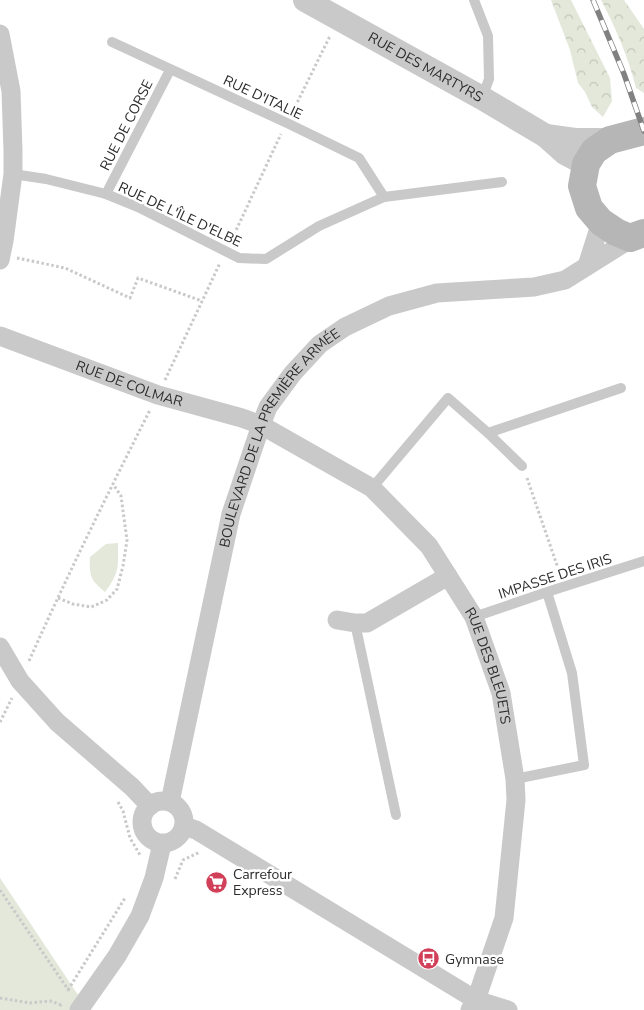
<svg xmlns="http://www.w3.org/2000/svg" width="644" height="1010" font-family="'Nunito Sans',sans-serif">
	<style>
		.green { fill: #e3e8da }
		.forest { fill: url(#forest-crowns) }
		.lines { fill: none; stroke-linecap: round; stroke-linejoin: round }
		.path { stroke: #c9c9c9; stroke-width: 3; stroke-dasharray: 2.5 2.5; stroke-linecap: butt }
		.service { stroke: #c9c9c9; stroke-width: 10 }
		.minor { stroke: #c9c9c9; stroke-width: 19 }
		.tertiary { stroke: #c9c9c9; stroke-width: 24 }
		.secondary { stroke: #b6b6b6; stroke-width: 28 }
		.rail-casing { stroke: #818181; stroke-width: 5.5 }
		.rail { stroke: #fff; stroke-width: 4; stroke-dasharray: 11; stroke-linecap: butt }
		.labels { text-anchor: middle; stroke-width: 5; stroke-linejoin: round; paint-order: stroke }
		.street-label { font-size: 14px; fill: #2c2c2c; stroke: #fff }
		.poi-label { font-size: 14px; fill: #2c2c2c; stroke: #fff; text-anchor: start }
	</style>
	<defs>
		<pattern id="forest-crowns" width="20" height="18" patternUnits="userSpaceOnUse" patternTransform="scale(1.25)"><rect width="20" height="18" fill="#e3e8da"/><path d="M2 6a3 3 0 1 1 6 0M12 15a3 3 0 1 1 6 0" fill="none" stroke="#c3c7bb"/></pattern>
	</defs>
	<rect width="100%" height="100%" fill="#fff"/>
	<g class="green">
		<path d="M118,543c0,24 2,29 -13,49 -14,-12 -16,-15 -15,-35l16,-13z"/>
		<polygon points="0,878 76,992 89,1010 0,1010"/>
	</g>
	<g class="forest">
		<polygon points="551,0 571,0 610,78 612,101 603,117 592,107 585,92 578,83 570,50"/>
		<path d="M601,0h23l20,29v64l-8,-5c-8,-31 -20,-60 -35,-88z"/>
	</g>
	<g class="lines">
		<g class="path">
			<polyline points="293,111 330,36"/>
			<polyline points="232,239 281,134"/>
			<polyline points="17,258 65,268 130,298 138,278 202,301"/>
			<polyline points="165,380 220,263"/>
			<polyline points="527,478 560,574"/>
			<polyline points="58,598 73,604 91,607 107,600 117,589 123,566 127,540 121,496 113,484"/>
			<path d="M29,661c38,-85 79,-168 121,-251"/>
			<polyline points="0,722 12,698"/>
			<polyline points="118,802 123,811 130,838 140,855"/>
			<polyline points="175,879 183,860 200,852"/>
			<polyline points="0,890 69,991"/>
			<polyline points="68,990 125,898"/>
			<polyline points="0,998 30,1003 51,1001 61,1005 62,1003"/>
		</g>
		<g class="service">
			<polyline points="474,0 488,36 489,79 482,98"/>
			<polyline points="112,42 287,123 359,158 384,197"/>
			<polyline points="13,174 46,179 106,194 138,207 239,258 266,259 319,226 384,197 502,182"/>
			<polyline points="106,194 170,70"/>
			<polyline points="488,433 522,466"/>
			<polyline points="372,488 448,398 488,433 621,388"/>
			<polyline points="474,617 547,592 644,561"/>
			<polyline points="355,623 396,815"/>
			<polyline points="515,779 584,765 572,673 547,592"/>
		</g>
		<g class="minor">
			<polyline points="0,34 11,91 13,151 13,174 4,241 0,260"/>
			<polyline points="587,266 601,222"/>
			<path id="s1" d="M0,336l158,59 84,23 19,7 111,63 57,58 45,71 27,76 14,86 1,21 -12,118 -28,82 -6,10"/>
			<polyline points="337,620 355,623 367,623 448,576"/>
			<polyline points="0,647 20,681 57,722 132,787 150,806"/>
			<circle cx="163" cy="822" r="21"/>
			<path id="s2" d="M170,802l61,-288 30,-89 7,-18 25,-34 27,-29 25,-17 44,-21 48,-13 97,-6 31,-7 59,-37 6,-5"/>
			<polyline points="184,826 196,830 476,1000 508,1010"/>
			<polyline points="79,1010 117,956 140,916 154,878 162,844"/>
		</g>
		<g class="tertiary">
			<path id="s3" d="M305,0l177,98 64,38 19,17 21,11"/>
			<polyline points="546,136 575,140 610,140"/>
		</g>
		<polyline class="secondary" points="644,131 610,140 594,151 586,164 582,186 589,208 601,222 616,232 630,238 644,233"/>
		<defs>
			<polyline id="rail" points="593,0 624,74 644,131"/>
		</defs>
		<use href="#rail" class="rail-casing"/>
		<use href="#rail" class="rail"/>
	</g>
	<defs>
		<symbol id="supermarket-disc" viewBox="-11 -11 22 22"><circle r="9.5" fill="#d13f59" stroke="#fff"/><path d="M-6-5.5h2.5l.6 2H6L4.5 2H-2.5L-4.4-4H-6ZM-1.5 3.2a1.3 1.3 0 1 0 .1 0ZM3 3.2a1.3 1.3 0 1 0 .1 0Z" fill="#fff"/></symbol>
		<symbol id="bus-disc" viewBox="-11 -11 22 22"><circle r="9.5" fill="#d13f59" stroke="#fff"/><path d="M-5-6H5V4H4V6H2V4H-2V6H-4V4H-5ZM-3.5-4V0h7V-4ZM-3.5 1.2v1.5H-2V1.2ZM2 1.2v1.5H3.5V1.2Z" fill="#fff"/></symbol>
	</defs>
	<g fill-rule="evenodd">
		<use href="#supermarket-disc" x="204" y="870" width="25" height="25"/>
		<use href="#bus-disc" x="416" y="946" width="25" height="25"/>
	</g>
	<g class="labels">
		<g class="street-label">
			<text dy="5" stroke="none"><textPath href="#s3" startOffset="138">RUE DES MARTYRS</textPath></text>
			<text transform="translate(263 97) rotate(25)" y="5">RUE D'ITALIE</text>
			<text transform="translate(126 125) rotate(-63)" y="5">RUE DE CORSE</text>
			<text transform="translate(180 214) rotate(25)" y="5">RUE DE L'ÎLE D'ELBE</text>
			<text dy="5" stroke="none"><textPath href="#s1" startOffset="138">RUE DE COLMAR</textPath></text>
			<text dy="5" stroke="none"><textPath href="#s2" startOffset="386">BOULEVARD DE LA PREMIÈRE ARMÉE</textPath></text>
			<text transform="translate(555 576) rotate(-18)" y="5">IMPASSE DES IRIS</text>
			<text dy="5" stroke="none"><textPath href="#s1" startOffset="620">RUE DES BLEUETS</textPath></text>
		</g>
		<g class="poi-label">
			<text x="233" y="879">Carrefour<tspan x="233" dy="16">Express</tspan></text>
			<text x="445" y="964">Gymnase</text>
		</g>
	</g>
</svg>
